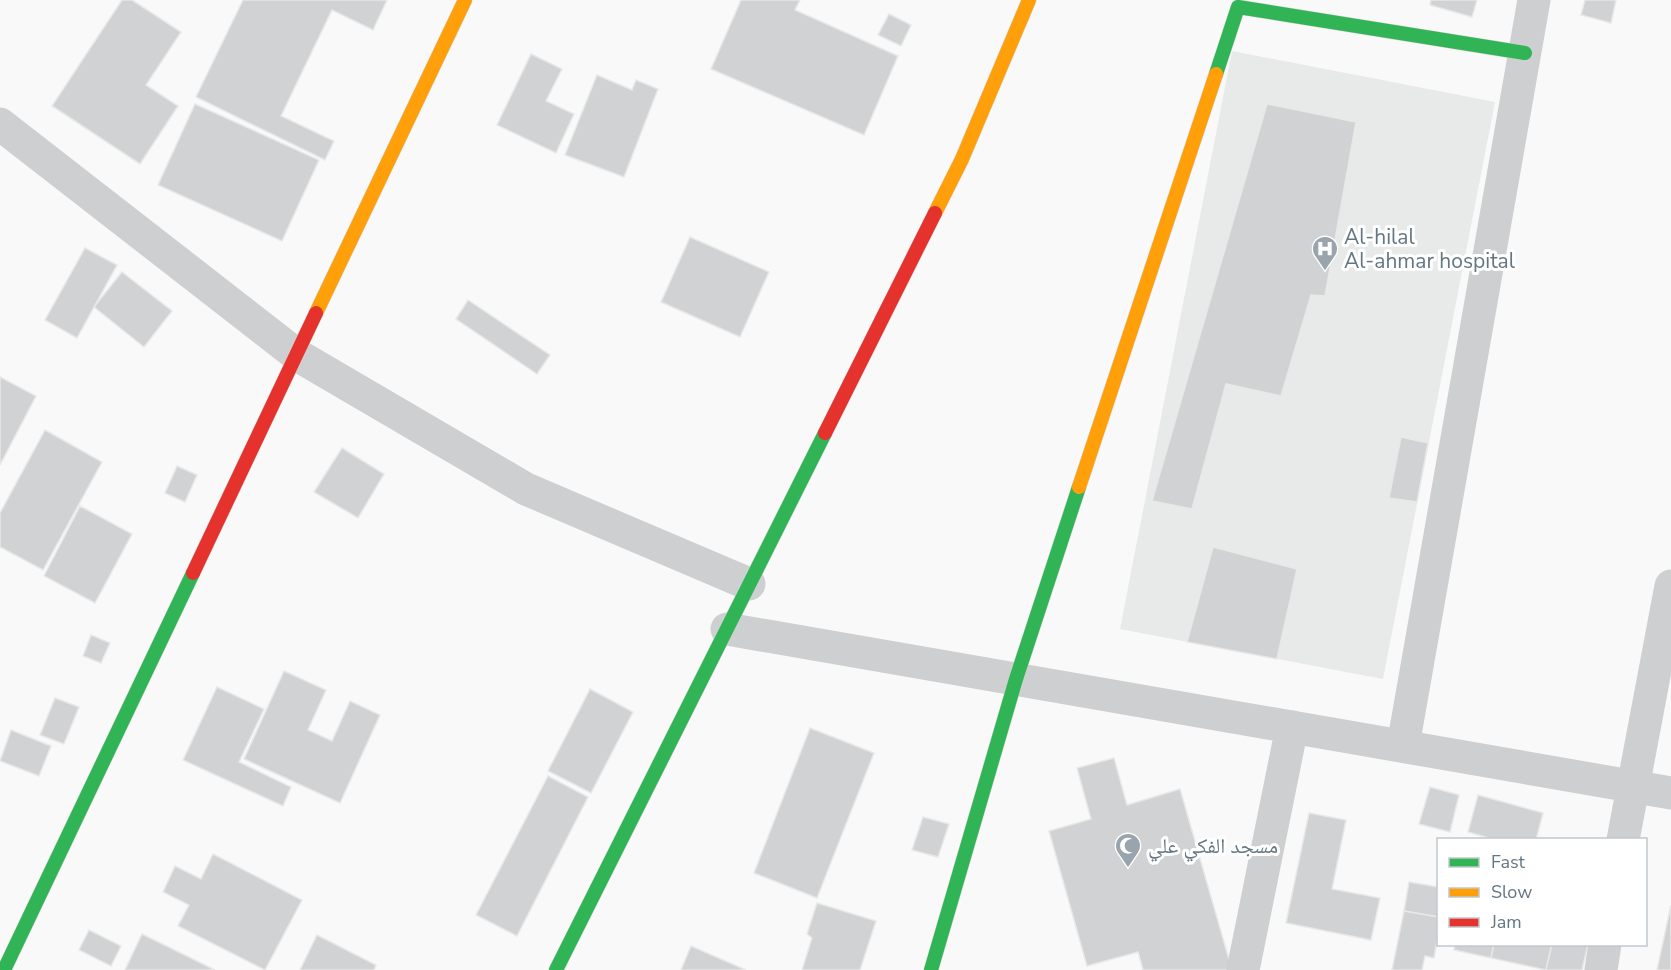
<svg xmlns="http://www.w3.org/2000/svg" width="1671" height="970" font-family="'Nunito Sans','Noto Naskh Arabic',sans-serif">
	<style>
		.built { fill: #e8e9e9 }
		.building { fill: #d0d2d3; stroke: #e8e8e8; stroke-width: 1.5 }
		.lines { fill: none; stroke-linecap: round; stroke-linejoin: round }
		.fast-casing { stroke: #d5d6d7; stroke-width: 15 }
		.slow-casing { stroke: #d5d6d7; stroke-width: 15 }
		.jam-casing { stroke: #d5d6d7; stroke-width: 15 }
		.street { stroke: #cecfd0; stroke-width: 33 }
		.fast { stroke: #30b455; stroke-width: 14 }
		.slow { stroke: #ff9f0a; stroke-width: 14 }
		.jam { stroke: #e5322d; stroke-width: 14 }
		.labels { text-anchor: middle; stroke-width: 6; stroke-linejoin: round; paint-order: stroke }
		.poi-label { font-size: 21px; fill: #657683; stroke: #fff; text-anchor: start }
	</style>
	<rect width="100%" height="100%" fill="#f9f9f9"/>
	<polygon class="built" points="1232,51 1495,102 1383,679 1120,629"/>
	<g class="building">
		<polygon points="122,0 132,0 181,32 146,85 178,106 140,164 52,106"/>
		<polygon points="243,0 387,0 373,30 332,10 281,116 334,141 325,160 196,97"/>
		<polygon points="741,0 800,0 795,10 898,56 864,135 711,69"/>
		<polygon points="1431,0 1477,0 1472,17 1430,5"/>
		<polygon points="1585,0 1616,0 1611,23 1581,15"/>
		<polygon points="889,14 911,25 901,46 878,35"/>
		<polygon points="531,54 562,69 546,101 574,114 556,153 497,125"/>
		<polygon points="597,75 632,90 636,80 658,89 624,177 565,155"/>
		<polygon points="195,104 319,160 282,241 158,185"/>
		<polygon points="1267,104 1356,122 1325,296 1311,295 1281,396 1226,384 1192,509 1152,501"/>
		<polygon points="690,237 769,272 740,337 661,302"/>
		<polygon points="85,248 117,265 77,338 45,320"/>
		<polygon points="122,272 172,311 144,347 94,307"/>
		<polygon points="468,300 550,355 537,374 456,319"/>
		<polygon points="0,377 36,396 0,465"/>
		<polygon points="45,430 102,462 43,570 0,547 0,513"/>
		<polygon points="1401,437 1428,443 1417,502 1389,498"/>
		<polygon points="342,448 384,474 358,518 314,492"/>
		<polygon points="177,466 197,475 185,502 165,493"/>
		<polygon points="80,506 132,534 95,603 44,576"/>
		<polygon points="1213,547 1297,569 1277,659 1187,642"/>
		<polygon points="91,635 110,643 101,663 83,656"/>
		<polygon points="284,671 326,690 308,730 332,741 350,701 380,715 340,803 244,759"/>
		<polygon points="217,687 264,709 239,762 291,787 283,806 183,760"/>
		<polygon points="590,689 633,712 591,793 548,771"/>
		<polygon points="55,698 79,707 64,744 40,735"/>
		<polygon points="810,728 874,753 817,898 754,873"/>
		<polygon points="11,730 51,746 39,776 0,761"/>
		<polygon points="1114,758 1127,805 1180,789 1232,970 1143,970 1138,952 1087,966 1049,831 1091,819 1077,768"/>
		<polygon points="548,776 588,797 517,936 476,915"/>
		<polygon points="1430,787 1459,795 1450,832 1419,824"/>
		<polygon points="1478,795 1543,813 1536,840 1496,840 1468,832"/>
		<polygon points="1309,813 1346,820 1332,889 1380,898 1371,940 1286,923"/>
		<polygon points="923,817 949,824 938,857 912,850"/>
		<polygon points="213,854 302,900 265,970 178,926 189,905 163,892 175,866 201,879"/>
		<polygon points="1409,882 1438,887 1438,917 1404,911"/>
		<polygon points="817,903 876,921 860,970 802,970 812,938 807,934"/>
		<polygon points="1671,905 1671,970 1657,970"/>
		<polygon points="1404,911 1438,917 1438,934 1434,958 1425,956 1422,970 1392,970"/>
		<polygon points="89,930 121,946 111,966 79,950"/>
		<polygon points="142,934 215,970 125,970"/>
		<polygon points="317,935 376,965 374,970 300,970"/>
		<polygon points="1455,944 1494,944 1491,958 1454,950"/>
		<polygon points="1494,944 1552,944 1546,970 1491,958"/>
		<polygon points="1552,944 1588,944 1582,970 1546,970"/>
		<polygon points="691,946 746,970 681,970"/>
	</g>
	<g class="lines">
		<defs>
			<g id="fast">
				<polyline points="1216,74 1238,7 1525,53"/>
				<polyline points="4,970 193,573"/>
				<polyline points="556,970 825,433"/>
				<polyline points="931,970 1016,679 1079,487"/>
			</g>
			<g id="slow">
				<polyline points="935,213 962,159 1029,0"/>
				<polyline points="316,313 465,0"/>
				<polyline points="1079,487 1216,74"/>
			</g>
			<g id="jam">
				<polyline points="825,433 935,213"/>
				<polyline points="193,573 316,313"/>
			</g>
		</defs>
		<use href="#fast" class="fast-casing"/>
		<use href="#slow" class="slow-casing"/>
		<use href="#jam" class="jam-casing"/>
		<g class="street">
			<polyline points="0,124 297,355 526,489 749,584"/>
			<polyline points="727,629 1671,793"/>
			<polyline points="1403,746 1534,0"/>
			<polyline points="1623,840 1671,586"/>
			<polyline points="1243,970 1292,727"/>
			<polyline points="1601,970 1605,944"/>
		</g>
		<use href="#fast" class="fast"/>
		<use href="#slow" class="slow"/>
		<use href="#jam" class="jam"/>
	</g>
	<defs>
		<symbol id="hospital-pin" viewBox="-11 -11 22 30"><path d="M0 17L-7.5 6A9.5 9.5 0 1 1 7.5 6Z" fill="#99a4ac" stroke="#fff"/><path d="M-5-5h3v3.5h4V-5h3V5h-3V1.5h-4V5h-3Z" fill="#fff"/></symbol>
		<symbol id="mosque-pin" viewBox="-11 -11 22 30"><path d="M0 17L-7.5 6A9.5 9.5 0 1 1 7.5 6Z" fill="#99a4ac" stroke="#fff"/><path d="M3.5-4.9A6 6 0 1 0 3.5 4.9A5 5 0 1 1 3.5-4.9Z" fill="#fff"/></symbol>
	</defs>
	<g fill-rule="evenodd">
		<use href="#hospital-pin" x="1310" y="234" width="30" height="40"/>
		<use href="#mosque-pin" x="1113" y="831" width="30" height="40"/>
	</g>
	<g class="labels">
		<g class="poi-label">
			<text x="1344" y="244">Al-hilal<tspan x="1344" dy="24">Al-ahmar hospital</tspan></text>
			<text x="1148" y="853">مسجد الفكي علي</text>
		</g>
	</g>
	<rect x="1437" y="838" width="210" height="108" fill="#ffffff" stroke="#c1c8cd" stroke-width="1.5"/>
	<rect x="1449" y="858" width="30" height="9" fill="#30b455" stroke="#c1c8cd" stroke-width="1.5"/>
	<text x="1491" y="868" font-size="18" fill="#657683">Fast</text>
	<rect x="1449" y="888" width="30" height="9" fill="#ff9f0a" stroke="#c1c8cd" stroke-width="1.5"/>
	<text x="1491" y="898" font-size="18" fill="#657683">Slow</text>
	<rect x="1449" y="918" width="30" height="9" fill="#e5322d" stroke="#c1c8cd" stroke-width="1.5"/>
	<text x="1491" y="928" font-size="18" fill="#657683">Jam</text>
</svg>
